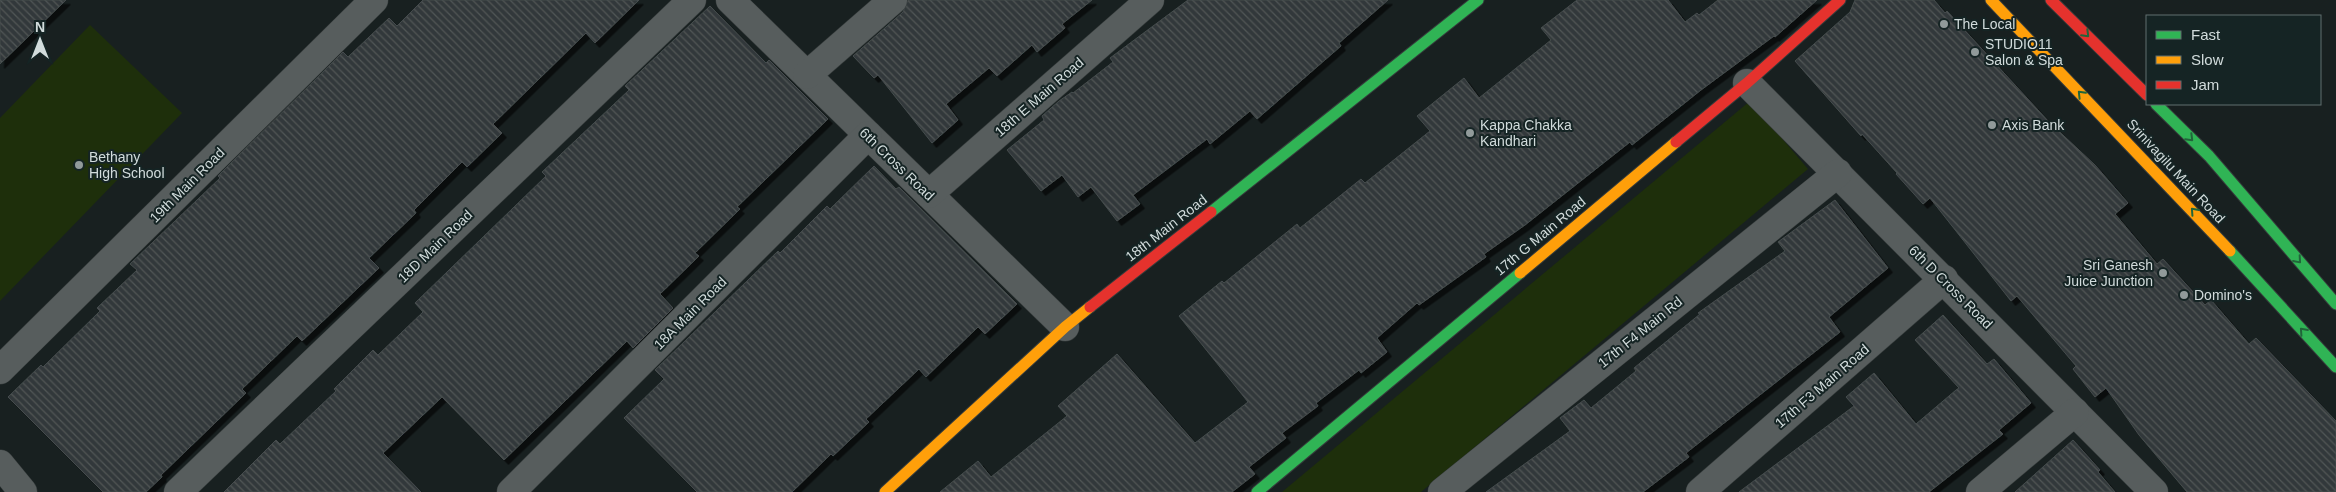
<svg xmlns="http://www.w3.org/2000/svg" width="2336" height="492" font-family="Arial,sans-serif">
	<style>
		.green { fill: #1e2f0b }
		.building { fill: url(#building-back-hatch); stroke: #454c4d; filter: url(#shadow) }
		.lines { fill: none; stroke-linecap: round; stroke-linejoin: round }
		.street-casing { stroke: #353b3b; stroke-width: 29 }
		.fast-casing { stroke: #353b3b; stroke-width: 13 }
		.slow-casing { stroke: #353b3b; stroke-width: 13 }
		.jam-casing { stroke: #353b3b; stroke-width: 13 }
		.street { stroke: #575d5d; stroke-width: 28 }
		.fast { stroke: #30b455; stroke-width: 11 }
		.slow { stroke: #ff9f0a; stroke-width: 11 }
		.jam { stroke: #e5322d; stroke-width: 11 }
		.oneway { stroke: #21653a }
		.poi-dot { fill: #919a9a; stroke: #152424; stroke-width: 2 }
		.labels { text-anchor: middle; stroke-width: 4; stroke-linejoin: round; paint-order: stroke }
		.poi-label { font-size: 14px; fill: #d2dcdc; stroke: #152424; text-anchor: start }
		.street-label { font-size: 14px; fill: #d2dcdc; stroke: #152424 }
	</style>
	<defs>
		<pattern id="building-back-hatch" width="6" height="6" patternUnits="userSpaceOnUse" patternTransform="scale(1.25)"><rect width="6" height="6" fill="#33393a"/><path d="M-1 5l2 2M0 0l6 6M5-1l2 2" fill="none" stroke="#505556"/></pattern>
		<filter id="shadow"><feDropShadow dx="4.5" dy="4.5" stdDeviation="0" flood-color="#0009"/></filter>
	</defs>
	<rect width="100%" height="100%" fill="#182020"/>
	<g class="green">
		<polygon points="90,25 182,113 0,301 0,118"/>
		<polygon points="1750,101 1808,169 1421,492 1282,492"/>
	</g>
	<g class="building">
		<polygon points="0,0 66,0 0,64"/>
		<polygon points="423,0 639,0 595,43 586,33 493,124 502,133 467,167 462,162 414,210 416,213 369,258 379,268 302,341 297,336 242,389 246,393 161,475 162,477 146,492 103,492 8,397 41,365 43,367 100,311 97,308 137,270 130,264 220,178 218,176 343,52 348,57 389,18 397,26"/>
		<polygon points="908,0 1092,0 1062,24 1065,28 1037,52 1032,45 997,76 989,68 946,104 958,120 932,143 878,75 874,78 853,56 903,12"/>
		<polygon points="1188,0 1388,0 1339,43 1341,46 1257,119 1250,111 1210,144 1207,139 1133,195 1140,204 1117,221 1091,187 1078,197 1062,175 1041,191 1007,150 1044,120 1042,116 1059,101 1072,92 1073,93 1113,62 1110,58"/>
		<polygon points="1577,0 1668,0 1685,22 1697,13 1699,15 1718,0 1817,0 1775,37 1774,36 1701,90 1632,145 1630,142 1525,225 1484,254 1486,257 1419,305 1417,303 1377,338 1387,352 1361,373 1359,370 1316,403 1318,406 1282,433 1286,438 1249,467 1255,474 1232,492 940,492 978,461 991,477 1067,416 1058,406 1117,354 1195,443 1248,402 1179,316 1222,281 1224,283 1297,224 1300,228 1361,179 1365,183 1430,131 1417,116 1464,78 1479,98 1551,40 1541,28"/>
		<polygon points="1855,0 1934,0 1945,13 1947,11 2049,122 2095,165 2128,203 2115,214 2157,264 2163,259 2205,305 2211,300 2249,344 2256,338 2336,421 2336,492 2187,492 2139,435 2106,388 2095,397 2073,369 2076,366 2017,296 2011,301 1930,198 1923,204 1896,174 1897,173 1862,134 1861,136 1795,61 1850,12"/>
		<polygon points="710,6 766,63 769,60 828,119 737,207 740,209 695,253 699,256 660,294 673,308 633,348 627,341 504,460 442,397 383,453 421,492 224,492 276,440 280,444 336,391 334,389 373,350 378,355 423,312 415,303 546,176 542,172 629,90 625,86"/>
		<polygon points="874,166 896,189 899,187 1017,304 985,334 978,327 926,377 919,369 866,419 869,422 833,456 831,454 792,492 697,492 624,418 664,379 655,370 778,251 780,253 827,206 830,209"/>
		<polygon points="1835,200 1888,268 1829,317 1840,332 1686,453 1689,457 1643,492 1486,492 1570,431 1560,418 1584,400 1591,408 1636,371 1634,368 1700,314 1698,313 1785,251 1778,242"/>
		<polygon points="1943,315 1987,364 1994,359 2031,403 1999,430 2003,434 1929,492 1739,492 1854,406 1846,397 1874,373 1916,424 1956,390 1959,388 1915,340"/>
		<polygon points="2073,440 2100,470 2098,472 2115,492 2015,492"/>
	</g>
	<g class="lines">
		<defs>
			<g id="street">
				<polyline points="730,0 1065,327"/>
				<polyline points="807,75 893,0"/>
				<polyline points="1747,83 2154,492"/>
				<polyline points="929,194 1150,0"/>
				<polyline points="0,370 374,0"/>
				<polyline points="0,464 23,492"/>
				<polyline points="178,492 692,0"/>
				<polyline points="511,492 868,135"/>
				<polyline points="1442,492 1838,173"/>
				<polyline points="1700,492 1944,279"/>
				<polyline points="1980,492 2075,412"/>
			</g>
			<g id="fast">
				<polyline points="2156,104 2209,156 2336,304"/>
				<polyline points="1211,212 1478,0"/>
				<polyline points="2230,251 2336,367"/>
				<polyline points="1257,492 1520,273"/>
			</g>
			<g id="slow">
				<polyline points="1991,0 2230,251"/>
				<polyline points="1520,273 1676,142"/>
				<polyline points="885,492 1065,327 1090,307"/>
			</g>
			<g id="jam">
				<polyline points="2051,0 2147,95"/>
				<polyline points="1676,142 1747,83 1840,0"/>
				<polyline points="1090,307 1211,212"/>
			</g>
		</defs>
		<use href="#street" class="street-casing"/>
		<use href="#fast" class="fast-casing"/>
		<use href="#slow" class="slow-casing"/>
		<use href="#jam" class="jam-casing"/>
		<use href="#street" class="street"/>
		<use href="#fast" class="fast"/>
		<use href="#slow" class="slow"/>
		<use href="#jam" class="jam"/>
	</g>
	<defs><path id="oneway-chevron" d="M-2-3.5L2.5 0L-2 3.5" fill="none" stroke-width="1.6" stroke-linecap="round" stroke-linejoin="round" transform="scale(1.25)"/></defs>
	<g class="oneway">
		<use href="#oneway-chevron" transform="translate(2086 34) rotate(45)"/>
		<use href="#oneway-chevron" transform="translate(2081 94) rotate(-134)"/>
		<use href="#oneway-chevron" transform="translate(2190 138) rotate(45)"/>
		<use href="#oneway-chevron" transform="translate(2194 211) rotate(-132)"/>
		<use href="#oneway-chevron" transform="translate(2298 260) rotate(49)"/>
		<use href="#oneway-chevron" transform="translate(2303 331) rotate(-132)"/>
	</g>
	<g class="poi-dot">
		<circle cx="1944" cy="24" r="5"/>
		<circle cx="1975" cy="52" r="5"/>
		<circle cx="1992" cy="125" r="5"/>
		<circle cx="1470" cy="133" r="5"/>
		<circle cx="79" cy="165" r="5"/>
		<circle cx="2163" cy="273" r="5"/>
		<circle cx="2184" cy="295" r="5"/>
	</g>
	<g class="labels">
		<g class="poi-label">
			<text x="1954" y="29">The Local</text>
			<text x="1985" y="49">STUDIO11<tspan x="1985" dy="16">Salon &amp; Spa</tspan></text>
			<text x="1480" y="130">Kappa Chakka<tspan x="1480" dy="16">Kandhari</tspan></text>
			<text x="2002" y="130">Axis Bank</text>
			<text x="89" y="162">Bethany<tspan x="89" dy="16">High School</tspan></text>
			<text x="2153" y="270" text-anchor="end">Sri Ganesh<tspan x="2153" dy="16">Juice Junction</tspan></text>
			<text x="2194" y="300">Domino's</text>
		</g>
		<g class="street-label">
			<text transform="translate(1039 97) rotate(-41)" y="5">18th E Main Road</text>
			<text transform="translate(897 164) rotate(44)" y="5">6th Cross Road</text>
			<text transform="translate(2176 171) rotate(47)" y="5">Srinivagilu Main Road</text>
			<text transform="translate(187 185) rotate(-45)" y="5">19th Main Road</text>
			<text transform="translate(1166 228) rotate(-38)" y="5">18th Main Road</text>
			<text transform="translate(1540 236) rotate(-40)" y="5">17th G Main Road</text>
			<text transform="translate(435 246) rotate(-44)" y="5">18D Main Road</text>
			<text transform="translate(1951 287) rotate(45)" y="5">6th D Cross Road</text>
			<text transform="translate(690 313) rotate(-45)" y="5">18A Main Road</text>
			<text transform="translate(1640 332) rotate(-39)" y="5">17th F4 Main Rd</text>
			<text transform="translate(1822 386) rotate(-41)" y="5">17th F3 Main Road</text>
		</g>
	</g>
	<rect x="2146" y="15" width="175" height="90" fill="#152424" stroke="#616e6e"/>
	<rect x="2156" y="31" width="25" height="8" fill="#30b455" stroke="#616e6e"/>
	<text x="2191" y="40" font-size="15" fill="#d2dcdc">Fast</text>
	<rect x="2156" y="56" width="25" height="8" fill="#ff9f0a" stroke="#616e6e"/>
	<text x="2191" y="65" font-size="15" fill="#d2dcdc">Slow</text>
	<rect x="2156" y="81" width="25" height="8" fill="#e5322d" stroke="#616e6e"/>
	<text x="2191" y="90" font-size="15" fill="#d2dcdc">Jam</text>
	<g transform="translate(40 40)" stroke="#152424" stroke-width="4" paint-order="stroke">
	<path d="M0-4L9 19L0 12L-9 19Z" fill="#d2dcdc"/>
	<text y="-8" font-size="14" font-weight="bold" text-anchor="middle" fill="#d2dcdc">N</text>
	</g>
</svg>
